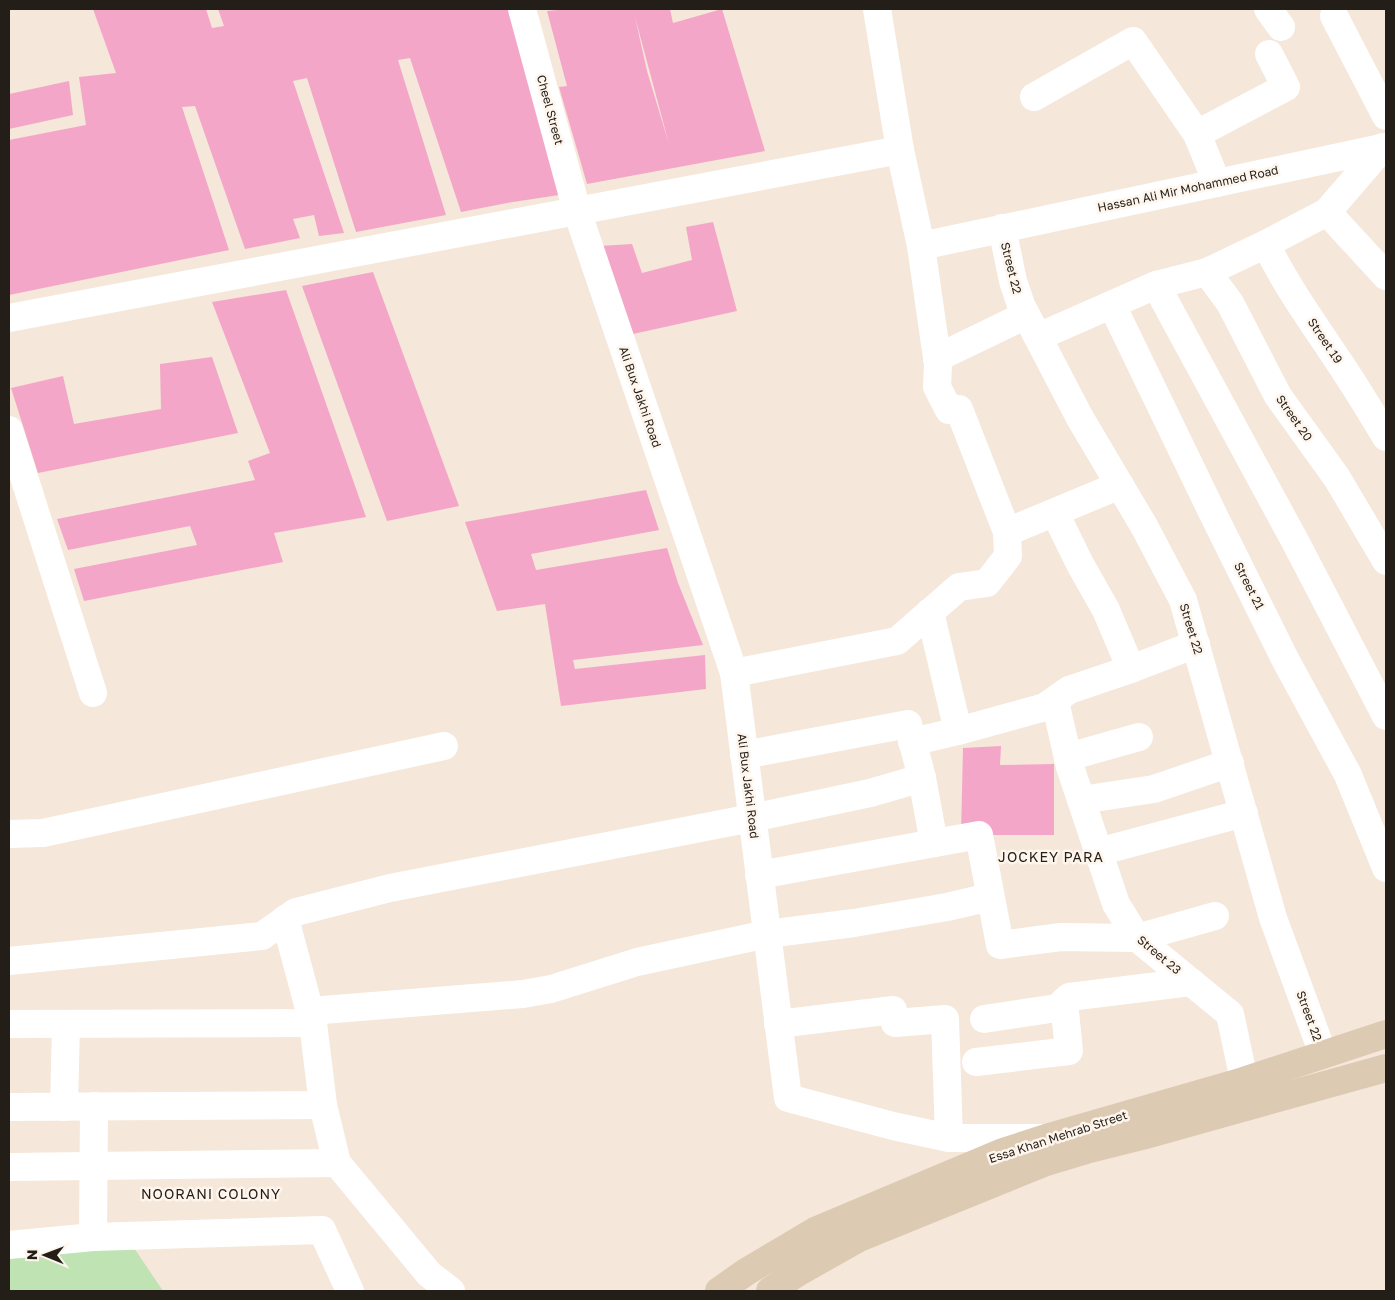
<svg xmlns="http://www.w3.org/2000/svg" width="1395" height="1300" font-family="'Golos Text',sans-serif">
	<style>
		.green { fill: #c0e3b4 }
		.building { fill: #f4a6c9; fill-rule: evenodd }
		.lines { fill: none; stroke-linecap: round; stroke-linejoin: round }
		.minor { stroke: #fff; stroke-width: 28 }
		.secondary { stroke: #dccab3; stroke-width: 28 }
		.labels { text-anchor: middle; stroke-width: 5; stroke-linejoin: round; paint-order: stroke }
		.street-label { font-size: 12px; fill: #231e18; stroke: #fef5ed }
		.neighbourhood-label { font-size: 14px; letter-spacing: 1px; fill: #231e18; stroke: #fef5ed }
	</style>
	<rect width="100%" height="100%" fill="#f5e7d9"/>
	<polygon class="green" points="126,1236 163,1291 9,1291 9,1245"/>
	<g class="building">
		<polygon points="93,9 206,9 212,28 224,26 218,9 513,9 559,195 507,203 461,212 410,58 398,60 446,215 356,232 307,78 293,81 344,233 319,236 314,215 293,219 300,238 245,249 195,106 182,107 229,250 9,295 9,140 86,125 79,77 116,73"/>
		<path d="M569,9h101l3,14 49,-14 43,142 -178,33 -28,-97 8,-1 -20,-75zM635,17l34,127 -22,-73z"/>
		<polygon points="69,81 73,115 9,129 9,94"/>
		<polygon points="713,222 737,311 633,334 600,246 632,244 642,273 692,260 686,227"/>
		<polygon points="373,272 459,506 387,521 302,286"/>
		<polygon points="286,290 366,517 274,533 283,562 84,601 74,569 197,545 190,526 68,550 57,519 255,480 248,461 270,453 212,302"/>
		<polygon points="212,357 238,433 38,473 11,388 63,376 74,424 161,409 160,364"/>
		<polygon points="646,490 659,530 531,554 536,570 667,548 678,583 703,645 573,660 575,669 705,655 706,689 561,706 545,604 497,611 465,522"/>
		<polygon points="1001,746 1000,765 1054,764 1054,835 961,835 963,748"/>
	</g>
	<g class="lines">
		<g class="minor">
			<polyline points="522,9 577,211 734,673 788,1098 893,1126 949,1138 1040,1138"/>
			<polyline points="877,9 900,150 921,246 1386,147"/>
			<polyline points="1268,9 1281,27"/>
			<polyline points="1334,16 1386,116"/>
			<polyline points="1034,97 1133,41 1197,134 1217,183"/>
			<polyline points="1197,134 1286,87 1269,54"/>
			<polyline points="1327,212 1386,276"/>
			<polyline points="1002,228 1013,281 1021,305 1080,418 1144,526 1183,600 1273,918 1323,1054"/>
			<path d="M1266,244c20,42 48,80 73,118 17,25 32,50 47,75"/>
			<polyline points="1207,272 1230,303 1278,396 1337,478 1386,561"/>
			<polyline points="1156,285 1296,543 1386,716"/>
			<polyline points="1112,305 1215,518 1285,659 1348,775 1386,868"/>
			<polyline points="9,318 900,150"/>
			<polyline points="1038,337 1156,285 1207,272 1266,244 1327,212 1383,147 1386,151"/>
			<polyline points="937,358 1026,315"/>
			<polyline points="9,430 93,693"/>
			<polyline points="1055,513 1080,564 1106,610 1131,669"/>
			<polyline points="1007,532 1120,485"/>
			<polyline points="930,612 958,731"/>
			<polyline points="734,673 897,641 959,587 987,583 1008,556 1007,532 959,409 949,410 937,387 938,365 921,246"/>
			<polyline points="1055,701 1070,767 1116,904 1137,938 1230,1014 1244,1080"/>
			<polyline points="912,742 958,731 1045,707 1069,690 1131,669 1196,644"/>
			<polyline points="744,755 908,724 922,778 934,843"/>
			<polyline points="1068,757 1139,737"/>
			<polyline points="1081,800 1154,789 1230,763"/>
			<polyline points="9,834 43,833 444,746"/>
			<polyline points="1098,852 1244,813"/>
			<polyline points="759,875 979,835 1000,945 1061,937 1137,938 1215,916"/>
			<polyline points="285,919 313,1023 323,1105 337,1163 429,1274 451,1291"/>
			<polyline points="9,961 262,936 296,912 390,888 752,818 870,793 922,778"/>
			<polyline points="310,1011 523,994 551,989 637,962 767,934 854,923 947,907 990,897"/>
			<polyline points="984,1019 1057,1008 1069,997 1191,982"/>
			<polyline points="9,1024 313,1023"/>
			<polyline points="778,1024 893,1010 895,1023 945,1019 949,1138"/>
			<polyline points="976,1062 1069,1051 1064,1002"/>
			<polyline points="9,1107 323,1105"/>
			<polyline points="64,1107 66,1025"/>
			<polyline points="9,1167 337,1163"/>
			<polyline points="93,1237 94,1106"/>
			<polyline points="9,1245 93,1237 322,1230 350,1291"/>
		</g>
		<g class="secondary">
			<polyline points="719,1291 746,1272 815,1231 1003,1152 1046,1138 1237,1083 1386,1034"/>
			<polyline points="770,1291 797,1273 859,1238 1046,1162 1086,1150 1142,1136 1386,1068"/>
		</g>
	</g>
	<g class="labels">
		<g class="street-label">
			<text transform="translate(550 110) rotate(75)" y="4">Cheel Street</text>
			<text transform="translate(1188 189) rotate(-12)" y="4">Hassan Ali Mir Mohammed Road</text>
			<text transform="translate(1011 268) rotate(76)" y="4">Street 22</text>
			<text transform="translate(1325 341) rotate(56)" y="4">Street 19</text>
			<text transform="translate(640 397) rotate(71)" y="4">Ali Bux Jakhi Road</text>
			<text transform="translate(1294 418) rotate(55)" y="4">Street 20</text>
			<text transform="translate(1249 586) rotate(63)" y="4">Street 21</text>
			<text transform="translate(1191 629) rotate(73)" y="4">Street 22</text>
			<text transform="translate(748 786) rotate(83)" y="4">Ali Bux Jakhi Road</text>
			<text transform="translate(1159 955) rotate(40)" y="4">Street 23</text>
			<text transform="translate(1309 1016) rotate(70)" y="4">Street 22</text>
			<text transform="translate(1058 1137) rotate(-18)" y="4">Essa Khan Mehrab Street</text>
		</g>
		<g class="neighbourhood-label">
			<text x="1051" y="862">JOCKEY PARA</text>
			<text x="211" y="1199">NOORANI COLONY</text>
		</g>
	</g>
	<rect width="1395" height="1300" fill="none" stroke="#231e18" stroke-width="20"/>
	<g transform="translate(45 1255) rotate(271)" stroke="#fef5ed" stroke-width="4" paint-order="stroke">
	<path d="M0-4L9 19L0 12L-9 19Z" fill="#231e18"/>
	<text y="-8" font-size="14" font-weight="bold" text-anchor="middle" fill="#231e18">N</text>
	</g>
</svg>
